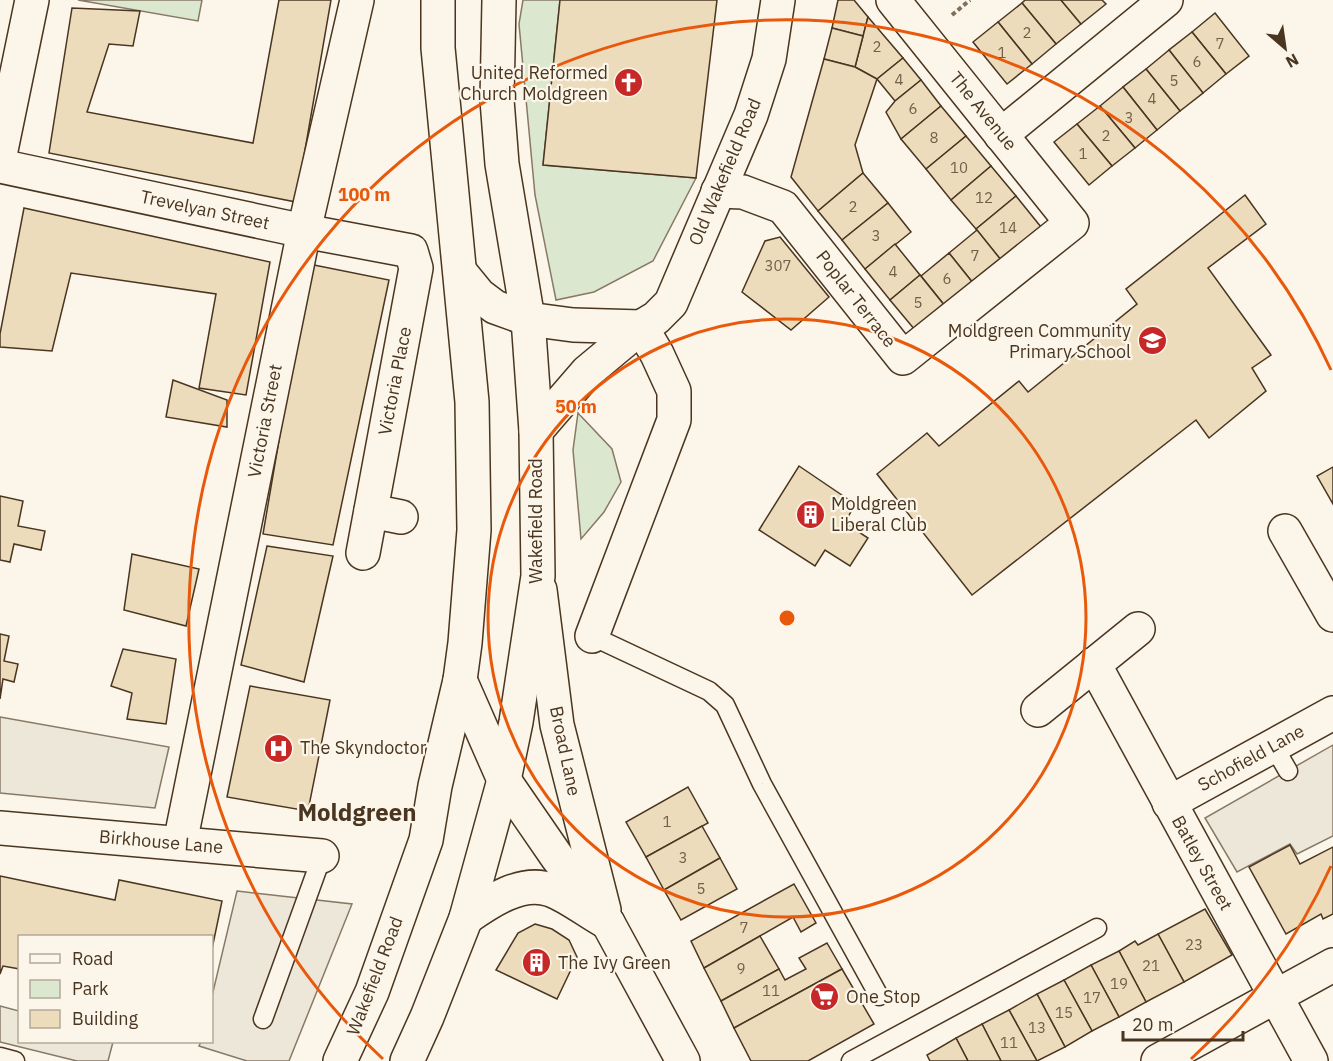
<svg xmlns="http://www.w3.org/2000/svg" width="1333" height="1061" font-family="'IBM Plex Sans',sans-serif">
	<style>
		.green { fill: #dce7d0; stroke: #887966; stroke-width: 1.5 }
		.parking { fill: #ede7d9; stroke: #887966; stroke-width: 1.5 }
		.building { fill: #ecdcbc; stroke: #4a3520; stroke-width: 1.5 }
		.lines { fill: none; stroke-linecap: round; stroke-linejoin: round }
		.service-casing { stroke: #4a3520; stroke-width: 21 }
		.minor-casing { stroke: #4a3520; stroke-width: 36 }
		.tertiary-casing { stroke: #4a3520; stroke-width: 36 }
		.trunk-casing { stroke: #4a3520; stroke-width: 36 }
		.path { stroke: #7f6f5c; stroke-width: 4; stroke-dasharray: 4.5 3; stroke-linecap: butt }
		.service { stroke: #fbf6e9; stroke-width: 18 }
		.minor { stroke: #fbf6e9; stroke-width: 33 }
		.tertiary { stroke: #fbf6e9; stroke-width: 33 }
		.trunk { stroke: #fbf6e9; stroke-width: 33 }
		.ring { fill: none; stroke: #e8590c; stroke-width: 3 }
		.labels { text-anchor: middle; stroke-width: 4.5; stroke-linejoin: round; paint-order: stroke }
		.number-label { font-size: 15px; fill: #725f47 }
		.poi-label { font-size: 18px; fill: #4a3520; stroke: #fbf6e9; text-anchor: start }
		.street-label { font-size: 18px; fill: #4a3520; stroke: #fbf6e9 }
		.district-label { font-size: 24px; font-weight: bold; fill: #4a3520; stroke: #fbf6e9 }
		.centre { fill: #e8590c; stroke: #fbf6e9; stroke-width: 3 }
		.ring-label { font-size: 18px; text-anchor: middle; font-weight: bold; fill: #e8590c; stroke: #fbf6e9; stroke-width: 4.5; stroke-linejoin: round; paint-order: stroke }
	</style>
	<rect width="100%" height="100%" fill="#fbf6e9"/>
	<g class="green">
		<polygon points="78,0 202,0 198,21"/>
		<polygon points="523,0 560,0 543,165 696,178 653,261 594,292 556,300 535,195 519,24"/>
		<polygon points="578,413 612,449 621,482 604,512 581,539 573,450"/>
	</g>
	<g class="parking">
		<polygon points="0,717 169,747 155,808 0,793"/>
		<polygon points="1333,745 1333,836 1297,854 1290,844 1237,872 1205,818"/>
		<polygon points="237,891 352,904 289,1061 247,1061 199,1046 201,1042 212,1042 212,996"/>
		<polygon points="0,1006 19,1011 20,1042 113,1042 108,1061 77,1061 0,1042"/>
	</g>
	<g class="building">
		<polygon points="279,0 331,0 296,202 49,153 72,8 140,11 133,46 109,44 87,112 253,143"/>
		<polygon points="560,0 717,0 696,178 543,165"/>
		<polygon points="838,0 854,0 868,17 863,36 832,28"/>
		<polygon points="1025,0 1061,0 1081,24 1056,44 1022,3"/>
		<polygon points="1061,0 1102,0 1106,4 1081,24"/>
		<polygon points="1022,3 1056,44 1032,64 998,22"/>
		<polygon points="1215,13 1249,56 1226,74 1192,32"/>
		<polygon points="868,17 903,58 877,79 855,67"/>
		<polygon points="998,22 1032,64 1007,84 973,42"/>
		<polygon points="832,28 863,36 855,67 824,59"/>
		<polygon points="1192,32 1226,74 1203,93 1169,50"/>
		<polygon points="1169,50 1203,93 1180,111 1146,69"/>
		<polygon points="903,58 921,80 895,101 877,79"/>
		<polygon points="824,59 855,67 877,79 855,145 863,173 818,211 791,177"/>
		<polygon points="1146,69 1180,111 1157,130 1123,87"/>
		<polygon points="921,80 941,106 901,139 886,112 895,101"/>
		<polygon points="1123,87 1157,130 1135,148 1100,106"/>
		<polygon points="941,106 966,136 926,169 901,139"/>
		<polygon points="1100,106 1135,148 1112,166 1077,124"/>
		<polygon points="1077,124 1112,166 1089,185 1054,142"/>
		<polygon points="966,136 991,166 951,200 926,169"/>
		<polygon points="991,166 1016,196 976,229 951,200"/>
		<polygon points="863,173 888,203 842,240 818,211"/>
		<polygon points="1245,195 1266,224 1208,268 1271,355 1252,368 1266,391 1209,438 1196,420 972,595 877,474 927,433 939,446 1019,381 1028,392 1137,304 1126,289"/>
		<polygon points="1016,196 1041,227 1001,260 976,229"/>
		<polygon points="888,203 911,232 865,269 842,240"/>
		<polygon points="24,208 270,262 246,395 199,388 216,294 71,273 52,351 0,347 0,334"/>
		<polygon points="977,230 1001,260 973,283 949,253"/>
		<polygon points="780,237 829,297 791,330 742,292 765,241"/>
		<polygon points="895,244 920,275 890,300 865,269"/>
		<polygon points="949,253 973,283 945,306 921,276"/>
		<polygon points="309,264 389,280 333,545 263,534"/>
		<polygon points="920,275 945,306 915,330 890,300"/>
		<polygon points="173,380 227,400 227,427 166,417"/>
		<polygon points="799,466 855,504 845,523 868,538 850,566 825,550 815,566 759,530"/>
		<polygon points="1333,467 1333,504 1317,476"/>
		<polygon points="0,496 23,501 18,526 45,531 41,550 14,544 10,562 0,560"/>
		<polygon points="267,546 333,556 304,682 241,665"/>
		<polygon points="132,554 199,569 186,626 124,610"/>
		<polygon points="0,634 9,636 4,661 18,664 14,682 3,679 0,699"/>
		<polygon points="123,649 176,659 166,724 127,719 132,693 111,686"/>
		<polygon points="250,686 330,700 308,811 227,797"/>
		<polygon points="688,787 708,823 646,857 626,822"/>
		<polygon points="702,826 720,858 664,890 646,857"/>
		<polygon points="1290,845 1300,864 1333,847 1333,914 1323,919 1321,914 1286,934 1249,867"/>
		<polygon points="720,858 737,889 681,920 664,890"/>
		<polygon points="0,876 115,900 119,880 222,901 212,949 212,936 20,936 20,969 3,966 0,974"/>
		<polygon points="794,884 816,923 801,932 793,917 704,968 691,941"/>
		<polygon points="1205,909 1232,955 1184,982 1158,934"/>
		<polygon points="535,924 552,929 569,940 577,957 557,999 496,970 518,933"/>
		<polygon points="1158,934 1184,982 1146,1002 1119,951 1135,941 1138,945"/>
		<polygon points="760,936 779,969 721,1001 704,968"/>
		<polygon points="827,943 842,969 734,1028 721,1001 779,969 785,980 806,969 799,958"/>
		<polygon points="1119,951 1146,1002 1119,1017 1091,965"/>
		<polygon points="1091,965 1119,1017 1092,1031 1064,980"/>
		<polygon points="842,969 874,1024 808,1061 751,1061 734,1028"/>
		<polygon points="1064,980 1092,1031 1065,1047 1037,994"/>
		<polygon points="1037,994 1065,1047 1037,1061 1009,1010"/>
		<polygon points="1009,1010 1037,1061 1001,1061 982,1024"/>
		<polygon points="982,1024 1001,1061 968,1061 956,1038"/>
		<polygon points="956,1038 968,1061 930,1061 927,1055"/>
	</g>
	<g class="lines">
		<defs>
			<g id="service">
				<polyline points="592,636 709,691 725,705 762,784 879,996"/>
				<polyline points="1273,745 1288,771"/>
				<polyline points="263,1019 322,856"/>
				<polyline points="0,1057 15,1061"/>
				<polyline points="851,1061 1097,928"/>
			</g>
			<g id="minor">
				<polyline points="1001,135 1166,0"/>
				<polyline points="0,155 32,0"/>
				<polyline points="0,166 304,231 411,251 416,268 363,553"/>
				<polyline points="718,191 743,192 783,207 903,358 1072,223 893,0"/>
				<polyline points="461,273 479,295 495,307 528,319 573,325 641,327 656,318 671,303 751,115 769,59 778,0"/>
				<polyline points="371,511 401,517"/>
				<polyline points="1285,531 1333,615"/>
				<polyline points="592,636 674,420 674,391 657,354 641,327"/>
				<polyline points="1094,664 1311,1061"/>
				<polyline points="1038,710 1138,629"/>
				<polyline points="1169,803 1333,713"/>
				<polyline points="0,828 322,856"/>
				<polyline points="180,843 304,231 357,0"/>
				<polyline points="1158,1061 1333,965"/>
			</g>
			<g id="tertiary">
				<polyline points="540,590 557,725 604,910"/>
				<polyline points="460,680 504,780 557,857 608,923 683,1061"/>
			</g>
			<g id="trunk">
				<polyline points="536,431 587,372 641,327"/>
				<path d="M466,918c23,-16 56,-39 85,-28 17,6 40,24 57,33"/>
				<polyline points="340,1061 372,992 426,840 435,786 460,680 465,643 474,530 472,402 438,48 438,0"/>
				<polyline points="407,1061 427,1017 466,918 504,780 516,722 538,576 536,431 528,319 502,164 497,100 499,0"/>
			</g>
		</defs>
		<use href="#service" class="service-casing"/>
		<use href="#minor" class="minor-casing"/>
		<use href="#tertiary" class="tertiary-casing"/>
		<use href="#trunk" class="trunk-casing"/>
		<polyline class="path" points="952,15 970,0"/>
		<use href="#service" class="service"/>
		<use href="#minor" class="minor"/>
		<use href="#tertiary" class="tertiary"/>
		<use href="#trunk" class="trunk"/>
	</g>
	<g class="ring">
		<circle cx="787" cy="618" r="299"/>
		<path d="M1331 866A598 598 0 0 1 1191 1059M383 1059A598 598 0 1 1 1331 370"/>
	</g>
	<defs>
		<symbol id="church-disc" viewBox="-11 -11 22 22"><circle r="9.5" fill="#c62828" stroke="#fbf6e9"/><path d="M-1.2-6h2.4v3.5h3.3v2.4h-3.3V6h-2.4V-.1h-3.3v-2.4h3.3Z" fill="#fff"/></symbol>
		<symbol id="school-disc" viewBox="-11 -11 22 22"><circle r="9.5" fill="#c62828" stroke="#fbf6e9"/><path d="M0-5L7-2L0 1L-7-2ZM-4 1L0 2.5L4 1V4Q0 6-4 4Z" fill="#fff"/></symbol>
		<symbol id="building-disc" viewBox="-11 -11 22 22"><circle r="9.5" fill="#c62828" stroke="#fbf6e9"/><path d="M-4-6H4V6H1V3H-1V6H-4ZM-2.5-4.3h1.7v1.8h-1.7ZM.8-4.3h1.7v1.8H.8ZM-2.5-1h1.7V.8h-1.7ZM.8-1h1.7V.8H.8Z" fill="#fff"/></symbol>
		<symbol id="hospital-disc" viewBox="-11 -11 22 22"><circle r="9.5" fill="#c62828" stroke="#fbf6e9"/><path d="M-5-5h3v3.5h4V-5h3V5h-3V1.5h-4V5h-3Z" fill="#fff"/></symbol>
		<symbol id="supermarket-disc" viewBox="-11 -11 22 22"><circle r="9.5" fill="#c62828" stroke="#fbf6e9"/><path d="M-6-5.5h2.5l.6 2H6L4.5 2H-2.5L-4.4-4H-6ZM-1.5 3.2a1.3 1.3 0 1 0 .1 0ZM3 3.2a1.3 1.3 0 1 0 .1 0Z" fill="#fff"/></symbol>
	</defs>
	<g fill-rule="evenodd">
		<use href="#church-disc" x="612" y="66" width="33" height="33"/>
		<use href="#school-disc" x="1136" y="324" width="33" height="33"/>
		<use href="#building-disc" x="794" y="498" width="33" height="33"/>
		<use href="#hospital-disc" x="262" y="732" width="33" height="33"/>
		<use href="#building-disc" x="520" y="946" width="33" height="33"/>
		<use href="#supermarket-disc" x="808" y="980" width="33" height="33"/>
	</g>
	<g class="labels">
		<g class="number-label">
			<text x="1027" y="38">2</text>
			<text x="1220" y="49">7</text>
			<text x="877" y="52">2</text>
			<text x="1002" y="58">1</text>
			<text x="1197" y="67">6</text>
			<text x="899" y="85">4</text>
			<text x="1174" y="86">5</text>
			<text x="1152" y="104">4</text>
			<text x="913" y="114">6</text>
			<text x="1129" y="123">3</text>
			<text x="1106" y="141">2</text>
			<text x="934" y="143">8</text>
			<text x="1083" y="159">1</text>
			<text x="959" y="173">10</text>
			<text x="984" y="203">12</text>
			<text x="853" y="212">2</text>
			<text x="1008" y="233">14</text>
			<text x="876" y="241">3</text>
			<text x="975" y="261">7</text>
			<text x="778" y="271">307</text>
			<text x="893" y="277">4</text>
			<text x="947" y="284">6</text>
			<text x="918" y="308">5</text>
			<text x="667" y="827">1</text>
			<text x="683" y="863">3</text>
			<text x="701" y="894">5</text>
			<text x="744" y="933">7</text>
			<text x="1194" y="950">23</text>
			<text x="1151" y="971">21</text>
			<text x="741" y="974">9</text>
			<text x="1119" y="989">19</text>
			<text x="771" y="996">11</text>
			<text x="1092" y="1003">17</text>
			<text x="1064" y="1018">15</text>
			<text x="1037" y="1033">13</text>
			<text x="1009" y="1048">11</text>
		</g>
		<g class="poi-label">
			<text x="608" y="79" text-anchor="end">United Reformed<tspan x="608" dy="21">Church Moldgreen</tspan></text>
			<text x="1131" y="337" text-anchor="end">Moldgreen Community<tspan x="1131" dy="21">Primary School</tspan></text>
			<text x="831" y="510">Moldgreen<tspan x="831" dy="21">Liberal Club</tspan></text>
			<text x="300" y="754">The Skyndoctor</text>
			<text x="558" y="969">The Ivy Green</text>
			<text x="846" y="1003">One Stop</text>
		</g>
		<g class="street-label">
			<text transform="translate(983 111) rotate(51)" y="6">The Avenue</text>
			<text transform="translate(725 172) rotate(-67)" y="6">Old Wakefield Road</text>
			<text transform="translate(205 210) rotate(12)" y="6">Trevelyan Street</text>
			<text transform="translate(856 299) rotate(52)" y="6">Poplar Terrace</text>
			<text transform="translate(395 381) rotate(-79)" y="6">Victoria Place</text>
			<text transform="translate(265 421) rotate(-79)" y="6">Victoria Street</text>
			<text transform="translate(536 521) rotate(-90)" y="6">Wakefield Road</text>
			<text transform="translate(565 751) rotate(78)" y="6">Broad Lane</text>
			<text transform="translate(1251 758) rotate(-29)" y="6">Schofield Lane</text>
			<text transform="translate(161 842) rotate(5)" y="6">Birkhouse Lane</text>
			<text transform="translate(1202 863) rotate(61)" y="6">Batley Street</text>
			<text transform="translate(375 976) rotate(-69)" y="6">Wakefield Road</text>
		</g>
		<g class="district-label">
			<text x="357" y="821">Moldgreen</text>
		</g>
	</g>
	<circle cx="787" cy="618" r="9" class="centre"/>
	<g class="ring-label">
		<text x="364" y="201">100 m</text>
		<text x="576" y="413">50 m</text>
	</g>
	<rect x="18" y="935" width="195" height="108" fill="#fbf6e9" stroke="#b4a999" stroke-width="1.5"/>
	<rect x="30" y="954" width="30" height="9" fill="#fbf6e9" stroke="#b4a999" stroke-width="1.5"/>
	<text x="72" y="965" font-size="18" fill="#4a3520">Road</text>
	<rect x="30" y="980" width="30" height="18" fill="#dce7d0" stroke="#b4a999" stroke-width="1.5"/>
	<text x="72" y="995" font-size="18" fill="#4a3520">Park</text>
	<rect x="30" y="1010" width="30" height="18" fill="#ecdcbc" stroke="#b4a999" stroke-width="1.5"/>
	<text x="72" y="1025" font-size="18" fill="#4a3520">Building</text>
	<g transform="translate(1285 48) rotate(151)" stroke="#fbf6e9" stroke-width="4.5" paint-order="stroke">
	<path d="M0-4.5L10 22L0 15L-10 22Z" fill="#4a3520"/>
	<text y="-9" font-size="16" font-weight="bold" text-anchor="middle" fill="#4a3520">N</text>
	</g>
	<path d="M1123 1031v9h120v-9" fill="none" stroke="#4a3520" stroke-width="3"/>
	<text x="1132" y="1031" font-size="18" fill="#4a3520" stroke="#fbf6e9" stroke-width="4.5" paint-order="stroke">20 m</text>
</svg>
